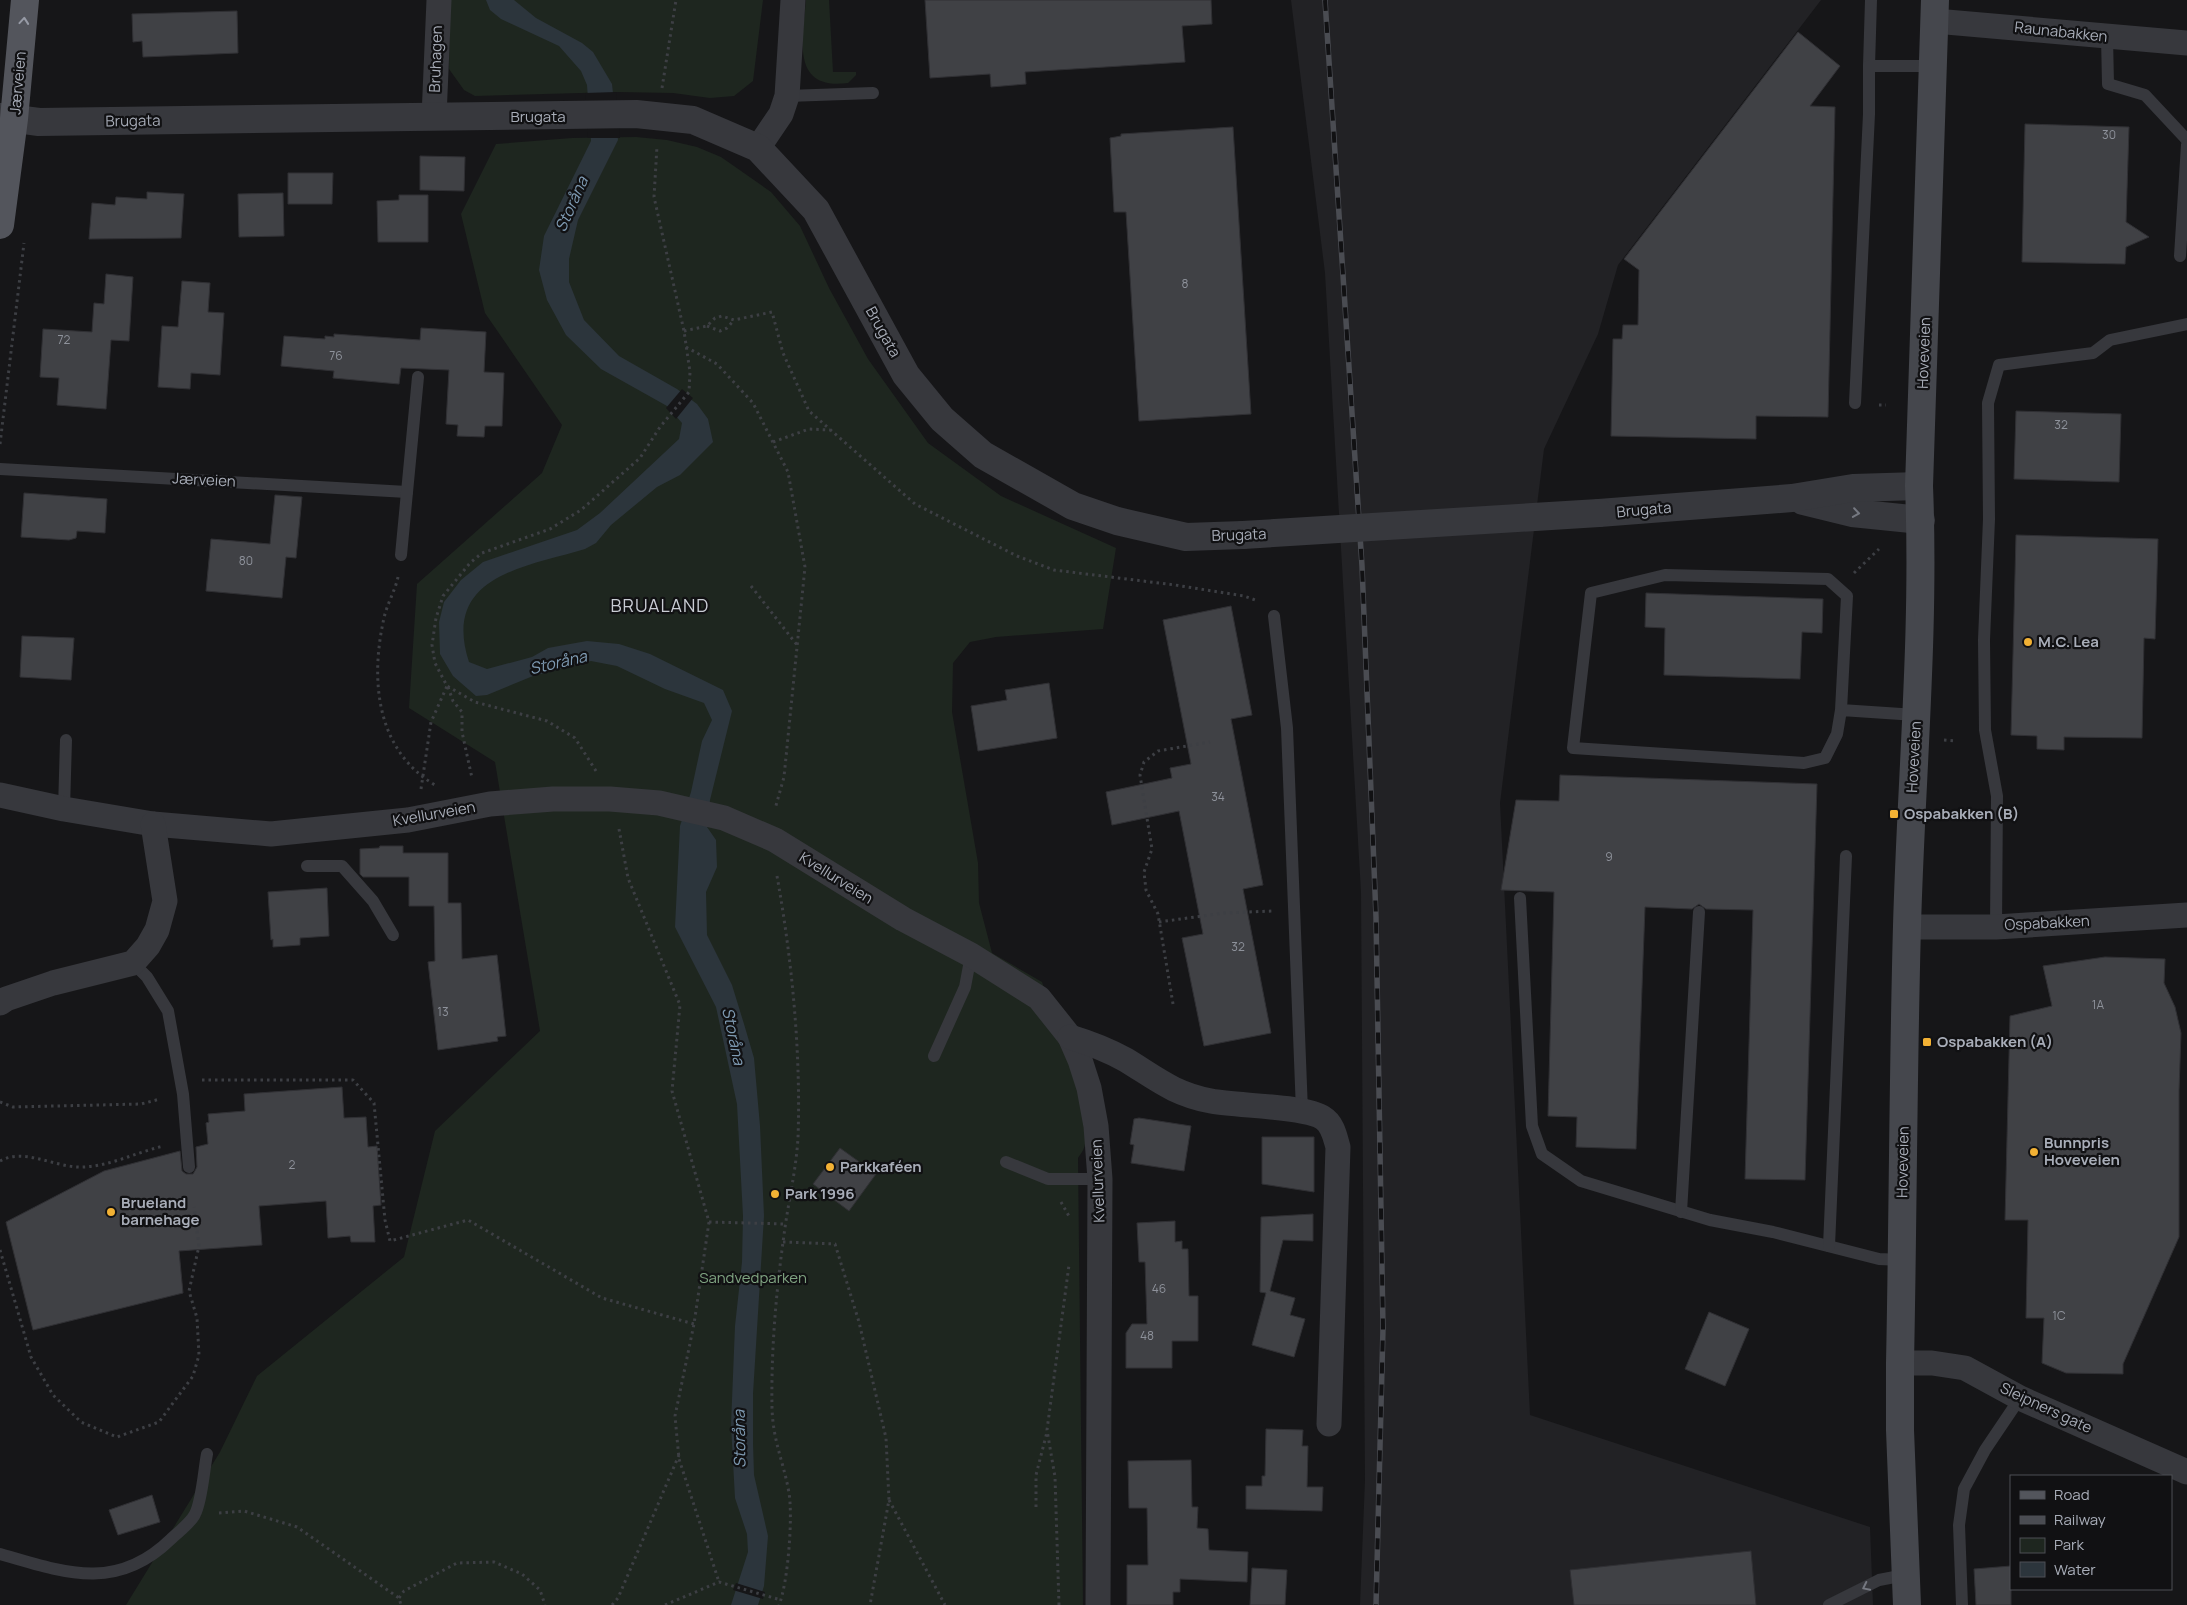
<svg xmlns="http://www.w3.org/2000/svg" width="2187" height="1605" font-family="Manrope,sans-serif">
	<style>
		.built { fill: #222225 }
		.green { fill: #1e261f }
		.water { fill: #2c353c }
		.pier { fill: #161618 }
		.building { fill: #404145; stroke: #303034 }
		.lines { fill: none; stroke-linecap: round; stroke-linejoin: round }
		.path { stroke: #3d3f44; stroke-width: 3; stroke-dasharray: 2.5 4; stroke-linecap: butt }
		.service { stroke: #37383d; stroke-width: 12 }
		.minor { stroke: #37383d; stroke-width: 25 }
		.tertiary { stroke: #37383d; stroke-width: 28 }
		.secondary { stroke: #45474d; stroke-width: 28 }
		.primary { stroke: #53555c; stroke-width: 28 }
		.rail-casing { stroke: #4a4c52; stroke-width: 5.5 }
		.rail { stroke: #111113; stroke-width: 4; stroke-dasharray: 11; stroke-linecap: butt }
		.tertiary-bridge { stroke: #37383d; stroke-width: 28 }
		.oneway { stroke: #979ba6 }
		.oneway2 { stroke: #757881 }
		.poi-dot { fill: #f2b134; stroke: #111113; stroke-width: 2 }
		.labels { text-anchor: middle; stroke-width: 4.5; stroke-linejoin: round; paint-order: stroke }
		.number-label { font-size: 12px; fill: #8e929b }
		.street-label { font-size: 15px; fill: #a8adb8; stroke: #111113 }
		.poi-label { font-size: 15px; font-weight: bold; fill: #a8adb8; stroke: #111113; text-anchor: start }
		.park-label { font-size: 15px; fill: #7fa381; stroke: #111113 }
		.water-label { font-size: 16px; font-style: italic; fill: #7f9bb3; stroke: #111113 }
		.quarter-label { font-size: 18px; letter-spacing: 1px; fill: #c9ccd4; stroke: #111113 }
	</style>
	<rect width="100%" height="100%" fill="#161618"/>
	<polygon class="built" points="1291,0 1821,0 1618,265 1598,334 1544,449 1500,803 1530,1415 1870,1527 1873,1605 1360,1605 1365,1480 1361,892 1325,273"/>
	<g class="green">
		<polygon points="450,0 763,0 753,81 734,96 710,98 673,93 617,92 475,96 464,90 449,69"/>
		<path d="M806,0h23l4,72h23v3l-8,8c-58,8 -45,-46 -42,-83z"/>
		<path d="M636,137l31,3 30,7 24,10 50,35 29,34 29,62 39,71 60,84 73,53 115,52 -13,81 -107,8 -26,5 -17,21 -1,49 26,151 1,40 13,50 50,29c11,31 52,140 42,166 -1,3 -4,7 -6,10l5,447h-957l94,-153 37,-76 147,-119 31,-126 105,-100 -45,-269 -86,-54 8,-124 125,-111 20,-48 -77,-112 -24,-99 35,-70 76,-6z"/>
	</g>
	<path class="water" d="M486,0h28l22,18 46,25 11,9 19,32 6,56 -40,80 -9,39v23l15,38 35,36 58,33 20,15 11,15 5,23 -33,33 -23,12 -46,38 -15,18 -11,6c-60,18 -144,27 -116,113l18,7 45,-12 16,-9 22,-4 17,-3 32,3 31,10 73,36 9,21 -22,89 -3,27 9,13 1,27 -11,25 1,43 25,50 12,39 10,34 6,68 4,90 -11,178v49l1,32 14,61 -4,50 -6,19h-27l17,-53 -1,-18 -12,-36 -4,-73 4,-99 7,-64 1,-46 -6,-112 -21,-97 -41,-80 5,-101 11,-34 11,-51 10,-21 -8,-17 -39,-14 -48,-23 -26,-5 -58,15 -46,19 -11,1 -23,-20 -13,-22 -1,-32 5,-20 17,-22 22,-18 94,-32 23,-17 79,-74 3,-16 -15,-17 -66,-37 -35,-34 -19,-35 -8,-30 5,-34 47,-95 -4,-56 -6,-14 -22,-25 -58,-27 -11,-9z"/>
	<g class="pier">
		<polygon points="616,92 620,138 588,138 585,93"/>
		<polygon points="682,389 693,398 676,419 666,408"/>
		<polygon points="736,1583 765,1592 763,1599 733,1590"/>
	</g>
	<g class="building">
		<polygon points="925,0 1211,0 1212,24 1182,26 1185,62 1025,72 1026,84 991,87 990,74 930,78"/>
		<polygon points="237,11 238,53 143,57 142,41 133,42 132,14"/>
		<polygon points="1798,32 1840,66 1810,106 1835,107 1828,417 1756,416 1756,439 1611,436 1613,339 1622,339 1623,325 1638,325 1639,270 1624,259"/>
		<polygon points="2025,124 2129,127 2126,222 2149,237 2126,247 2125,264 2022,262"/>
		<polygon points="1233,127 1251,414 1139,421 1126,212 1114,212 1110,138 1121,136 1121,134"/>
		<polygon points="420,156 465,157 464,191 420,190"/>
		<polygon points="288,173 333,173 332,204 288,204"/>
		<polygon points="147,192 184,194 181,238 89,239 92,203 115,205 116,197 147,199"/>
		<polygon points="283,193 284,236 239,237 238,194"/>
		<polygon points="399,195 428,195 428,242 378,242 377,201 399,200"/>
		<polygon points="106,274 133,277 129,341 111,340 106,409 57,405 59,378 40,377 43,329 92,332 94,303 104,304"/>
		<polygon points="182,281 210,283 208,312 224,313 220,375 191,373 190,389 158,387 162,326 178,327"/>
		<polygon points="421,328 486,332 484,372 504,373 502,426 485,426 484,437 457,436 458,425 446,424 449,370 401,368 399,384 333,378 334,371 281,366 284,336 325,339 325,336 334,337 334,334 420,340"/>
		<polygon points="2016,411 2121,414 2119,482 2014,479"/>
		<polygon points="24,493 107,499 105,533 77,531 76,538 69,540 21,537"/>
		<polygon points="275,495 302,497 296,558 286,557 282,598 206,591 211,539 270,544"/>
		<polygon points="2016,535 2158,539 2155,639 2144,638 2142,738 2064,737 2064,750 2037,749 2037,736 2011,735"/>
		<polygon points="1646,593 1823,599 1822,633 1802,632 1800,679 1664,675 1665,628 1645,627"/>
		<polygon points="1231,606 1252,715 1231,719 1263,885 1243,889 1271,1033 1204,1046 1182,938 1203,934 1179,811 1112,825 1106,792 1172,778 1170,768 1191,764 1163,620"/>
		<polygon points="22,636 74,638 71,680 20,677"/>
		<polygon points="1049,683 1057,738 978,751 971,706 1007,700 1005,690"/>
		<polygon points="1560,775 1817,784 1805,1180 1745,1179 1753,910 1706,909 1699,904 1692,909 1645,907 1636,1149 1576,1147 1577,1117 1548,1116 1554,892 1501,890 1516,800 1559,801"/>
		<polygon points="380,846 403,846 403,853 448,853 448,903 461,903 462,959 497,955 506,1036 497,1037 498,1041 438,1050 428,962 435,961 434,906 409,906 409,877 363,877 360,874 360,849 379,848"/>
		<polygon points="327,888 329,936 300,938 300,945 273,947 273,939 271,940 268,892"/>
		<polygon points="2105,957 2165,959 2164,983 2175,1007 2181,1033 2179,1091 2179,1237 2123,1364 2123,1374 2066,1373 2042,1363 2044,1318 2026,1318 2028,1220 2005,1220 2010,1016 2052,1006 2043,966"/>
		<polygon points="342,1087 344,1118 366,1117 368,1147 377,1146 381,1205 373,1206 375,1242 351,1242 350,1236 328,1238 326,1201 259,1206 262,1245 179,1251 183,1293 33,1330 6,1222 104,1171 180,1151 182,1171 186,1174 193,1174 197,1167 196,1147 208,1144 206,1123 209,1122 208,1114 245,1111 244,1094"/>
		<polygon points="1139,1118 1191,1126 1184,1171 1131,1163 1134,1145 1130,1144 1134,1119"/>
		<polygon points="1262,1137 1314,1137 1314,1192 1262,1184"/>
		<polygon points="840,1148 876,1174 849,1211 813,1184"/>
		<polygon points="1313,1214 1313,1241 1283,1240 1270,1291 1295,1298 1290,1315 1305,1319 1294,1357 1252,1345 1266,1293 1260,1292 1261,1217"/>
		<polygon points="1175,1221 1175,1242 1182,1241 1182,1249 1188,1249 1189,1296 1198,1296 1198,1341 1172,1341 1172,1368 1126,1368 1126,1333 1132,1324 1147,1324 1145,1262 1139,1262 1137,1223"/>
		<polygon points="1709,1312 1749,1329 1725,1386 1685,1369"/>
		<polygon points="1266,1429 1303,1430 1302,1446 1308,1446 1307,1487 1323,1487 1322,1511 1246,1509 1246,1486 1262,1486 1262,1476 1265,1476"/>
		<polygon points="1191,1460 1192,1507 1198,1507 1197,1528 1208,1529 1209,1550 1248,1552 1247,1582 1180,1579 1180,1592 1173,1592 1173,1605 1127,1605 1127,1565 1148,1565 1147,1508 1129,1508 1128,1461"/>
		<polygon points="152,1495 160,1522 118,1535 109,1510"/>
		<polygon points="1751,1551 1756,1605 1574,1605 1570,1570"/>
		<polygon points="2011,1566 2011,1605 1976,1605 1974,1569"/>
		<polygon points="1252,1568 1287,1570 1285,1605 1250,1605"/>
	</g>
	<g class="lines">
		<g class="path">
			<polyline points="662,88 676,0"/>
			<polyline points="707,326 720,331 727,328 734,320"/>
			<polyline points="684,331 707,326 715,318 722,316 734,320 772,312 783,353 809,411 915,504 1017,556 1054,570 1175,585 1244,596 1258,601"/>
			<polyline points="686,347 717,364 753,403 788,472 805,567 784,777 775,809"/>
			<polyline points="1879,405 1886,405"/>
			<polyline points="773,442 809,429 830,430"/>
			<polyline points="0,444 24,243"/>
			<polyline points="1854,573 1879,549"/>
			<path d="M398,577c-3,14 -11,27 -14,41 -14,62 -8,132 51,167"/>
			<polyline points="751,586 797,645"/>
			<polyline points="448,687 453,701 462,712 462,732 472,778"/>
			<polyline points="1944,740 1956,741"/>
			<polyline points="596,771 575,738 547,721 475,702 447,686 435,663 432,645 436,618 443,596 470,563 482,553 550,529 581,510 640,458 660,427 689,392 690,372 684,331 654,197 657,146"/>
			<polyline points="421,789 431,722 447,686"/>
			<polyline points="619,829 628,878 680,1005 672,1091 709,1222 694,1324 675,1416 679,1459 719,1582"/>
			<path d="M777,876c15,84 24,177 21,262 -2,33 -10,65 -14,97 -8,57 -13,116 -12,173 1,34 12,55 17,85 4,24 -1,90 -10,112"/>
			<polyline points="1159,922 1224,913 1272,911"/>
			<polyline points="1173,1004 1158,914 1146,890 1144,872 1152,849 1140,775 1144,762 1158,751 1210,742"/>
			<polyline points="202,1080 353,1080 374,1103 385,1220 390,1241 468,1220 602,1298 694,1324"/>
			<polyline points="0,1102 13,1107 141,1104 160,1099"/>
			<path d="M0,1161c23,-13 53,5 78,6 29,1 58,-15 86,-21"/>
			<polyline points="1061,1202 1070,1218"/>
			<polyline points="709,1222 785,1224"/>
			<polyline points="783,1242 835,1244 859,1322 886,1438 889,1500 870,1605"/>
			<polyline points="0,1250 31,1357 53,1395 81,1422 117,1437 159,1422 193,1376 199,1355 197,1318 189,1291 199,1246 194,1207"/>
			<polyline points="889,1500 945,1605"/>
			<polyline points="1036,1507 1036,1475 1047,1432"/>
			<polyline points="219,1513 244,1511 297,1527 399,1598 401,1605"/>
			<polyline points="399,1598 404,1591 457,1563 494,1562 522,1574 540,1590 545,1605"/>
			<polyline points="612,1605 618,1598 679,1455"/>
			<polyline points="665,1605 719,1582 781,1600"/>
			<polyline points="1059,1605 1055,1477 1047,1430 1069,1265"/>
		</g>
		<g class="service">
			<polyline points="2107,37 2108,84 2145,95 2187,140"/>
			<polyline points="1869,66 1871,0"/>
			<polyline points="787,96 873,93"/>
			<polyline points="2180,256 2187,145"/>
			<polyline points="1855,403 1869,114 1869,66 1934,66"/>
			<polyline points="0,469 407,492"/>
			<polyline points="401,555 418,377"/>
			<polyline points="1274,616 1287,728 1302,1111"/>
			<polyline points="1841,710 1837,734 1825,758 1804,763 1573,748 1591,593 1665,575 1828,579 1847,596 1841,710 1916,715"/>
			<polyline points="64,809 66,740"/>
			<polyline points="307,866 342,866 373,901 393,935"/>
			<polyline points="1520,898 1532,1126 1542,1154 1581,1181 1710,1220 1773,1232 1879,1259 1902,1260"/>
			<polyline points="1996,927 1997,796 1985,730 1984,640 1989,519 1988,403 1999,365 2093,353 2110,340 2187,324"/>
			<polyline points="133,963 147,977 168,1011 183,1094 189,1167"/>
			<polyline points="934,1056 965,987 971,955"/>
			<polyline points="1006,1162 1048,1179 1100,1179"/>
			<polyline points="1681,1212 1699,912"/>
			<polyline points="1829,1246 1846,856"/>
			<path d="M0,1554c65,19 117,38 171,-15 7,-7 20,-16 24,-25 7,-13 9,-45 12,-60"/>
			<polyline points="1829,1605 1879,1580 1905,1575"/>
			<polyline points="1962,1605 1959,1525 1964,1489 1985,1450 2020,1398"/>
		</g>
		<g class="minor">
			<polyline points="1935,21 2187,43"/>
			<polyline points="434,117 439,0"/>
			<polyline points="758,148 781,114 787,96 793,0"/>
			<polyline points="0,795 64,809 153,824 271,834 408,820 490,804 553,799 610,799 659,803 724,818 775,840 903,919 971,955 1039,998 1070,1037 1080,1060 1089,1088 1096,1126 1100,1179 1098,1605"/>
			<polyline points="1907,927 1996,927 2187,915"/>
			<polyline points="0,1003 6,999 53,983 133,963 148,946 157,930 165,901 153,824"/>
			<path d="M1070,1037c20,6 38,13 56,23 31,19 48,34 85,41 25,5 95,5 112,17 10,6 12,19 15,29l-9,277"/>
			<polyline points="1900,1363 1932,1363 1965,1368 2020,1398 2187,1472"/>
		</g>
		<g class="tertiary">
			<polyline points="0,117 39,122 636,114 693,120 758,148 816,210 906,375 942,419 983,455 1073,506 1117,521 1186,537 1243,535"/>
			<polyline points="1803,501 1852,513 1921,520"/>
			<polyline points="1599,513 1792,498 1853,488 1919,486"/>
		</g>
		<path class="secondary" d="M1907,1605l-7,-175v-67c3,-146 3,-291 7,-437 4,-146 18,-293 12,-440l16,-486"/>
		<polyline class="primary" points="0,225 14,119 25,0"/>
		<defs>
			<polyline id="rail" points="1325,0 1362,566 1376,917 1383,1328 1376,1605"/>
		</defs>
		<use href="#rail" class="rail-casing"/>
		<use href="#rail" class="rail"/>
		<polyline class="tertiary-bridge" points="1243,535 1599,513"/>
	</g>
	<defs><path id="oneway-chevron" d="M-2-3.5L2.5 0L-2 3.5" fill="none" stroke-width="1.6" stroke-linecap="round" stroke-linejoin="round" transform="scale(1.25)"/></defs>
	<use class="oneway" href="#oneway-chevron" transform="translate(24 21) rotate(-85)"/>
	<g class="oneway2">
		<use href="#oneway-chevron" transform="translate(1856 513) rotate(8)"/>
		<use href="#oneway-chevron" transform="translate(1866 1587) rotate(154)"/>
	</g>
	<g class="poi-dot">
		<circle cx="2028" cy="642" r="5"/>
		<rect x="1889" y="809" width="10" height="10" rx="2.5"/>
		<rect x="1922" y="1037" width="10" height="10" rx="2.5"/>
		<circle cx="2034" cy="1152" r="5"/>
		<circle cx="830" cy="1167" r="5"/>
		<circle cx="775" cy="1194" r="5"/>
		<circle cx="111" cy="1212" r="5"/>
	</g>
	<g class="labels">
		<g class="number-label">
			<text x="2109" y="139">30</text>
			<text x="1185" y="288">8</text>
			<text x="64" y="344">72</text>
			<text x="336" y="360">76</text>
			<text x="2061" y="429">32</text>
			<text x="246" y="565">80</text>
			<text x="1218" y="801">34</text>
			<text x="1609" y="861">9</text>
			<text x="1238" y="951">32</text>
			<text x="2098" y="1009">1A</text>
			<text x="443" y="1016">13</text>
			<text x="292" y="1169">2</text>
			<text x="1159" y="1293">46</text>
			<text x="2059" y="1320">1C</text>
			<text x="1147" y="1340">48</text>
		</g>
		<g class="street-label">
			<text transform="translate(2061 32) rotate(6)" y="5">Raunabakken</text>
			<text transform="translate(436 59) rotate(-88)" y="5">Bruhagen</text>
			<text transform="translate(18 83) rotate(-85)" y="5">Jærveien</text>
			<text x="538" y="122">Brugata</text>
			<text transform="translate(133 121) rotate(-1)" y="5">Brugata</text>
			<text transform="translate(883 332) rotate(61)" y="5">Brugata</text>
			<text transform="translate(1924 353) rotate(-88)" y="5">Hoveveien</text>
			<text transform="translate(204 480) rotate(3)" y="5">Jærveien</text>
			<text transform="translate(1644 510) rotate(-5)" y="5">Brugata</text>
			<text transform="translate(1239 535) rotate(-2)" y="5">Brugata</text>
			<text transform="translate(1914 757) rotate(-87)" y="5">Hoveveien</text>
			<text transform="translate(434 814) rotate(-10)" y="5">Kvellurveien</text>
			<text transform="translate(836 878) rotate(32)" y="5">Kvellurveien</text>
			<text transform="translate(2047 923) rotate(-3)" y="5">Ospabakken</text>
			<text transform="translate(1903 1162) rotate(-89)" y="5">Hoveveien</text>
			<text transform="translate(1098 1181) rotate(-92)" y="5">Kvellurveien</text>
			<text transform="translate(2046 1408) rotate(25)" y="5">Sleipners gate</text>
		</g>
		<g class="poi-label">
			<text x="2038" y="647">M.C. Lea</text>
			<text x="1904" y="819">Ospabakken (B)</text>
			<text x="1937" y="1047">Ospabakken (A)</text>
			<text x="2044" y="1148">Bunnpris<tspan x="2044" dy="17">Hoveveien</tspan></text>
			<text x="840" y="1172">Parkkaféen</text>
			<text x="785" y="1199">Park 1996</text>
			<text x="121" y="1208">Brueland<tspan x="121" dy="17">barnehage</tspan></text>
		</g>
		<g class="park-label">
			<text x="753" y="1283">Sandvedparken</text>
		</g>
		<g class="water-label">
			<text transform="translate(571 204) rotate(-66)" y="6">Storåna</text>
			<text transform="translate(558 662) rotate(-13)" y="6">Storåna</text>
			<text transform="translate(734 1036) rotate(78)" y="6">Storåna</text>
			<text transform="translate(739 1439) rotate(-91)" y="6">Storåna</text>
		</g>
		<g class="quarter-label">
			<text x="660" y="612">BRUALAND</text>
		</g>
	</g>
	<rect x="2010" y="1475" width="162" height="115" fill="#111113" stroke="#4d4f55"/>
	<rect x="2020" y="1491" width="25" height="8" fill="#53555c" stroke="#4d4f55"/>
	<text x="2054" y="1500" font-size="15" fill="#a8adb8">Road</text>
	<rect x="2020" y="1516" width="25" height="8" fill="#4a4c52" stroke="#4d4f55"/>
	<text x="2054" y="1525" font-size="15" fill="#a8adb8">Railway</text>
	<rect x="2020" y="1538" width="25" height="15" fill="#1e261f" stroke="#4d4f55"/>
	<text x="2054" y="1550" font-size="15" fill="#a8adb8">Park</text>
	<rect x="2020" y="1562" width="25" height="15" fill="#2c353c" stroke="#4d4f55"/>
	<text x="2054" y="1575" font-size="15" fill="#a8adb8">Water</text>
</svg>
